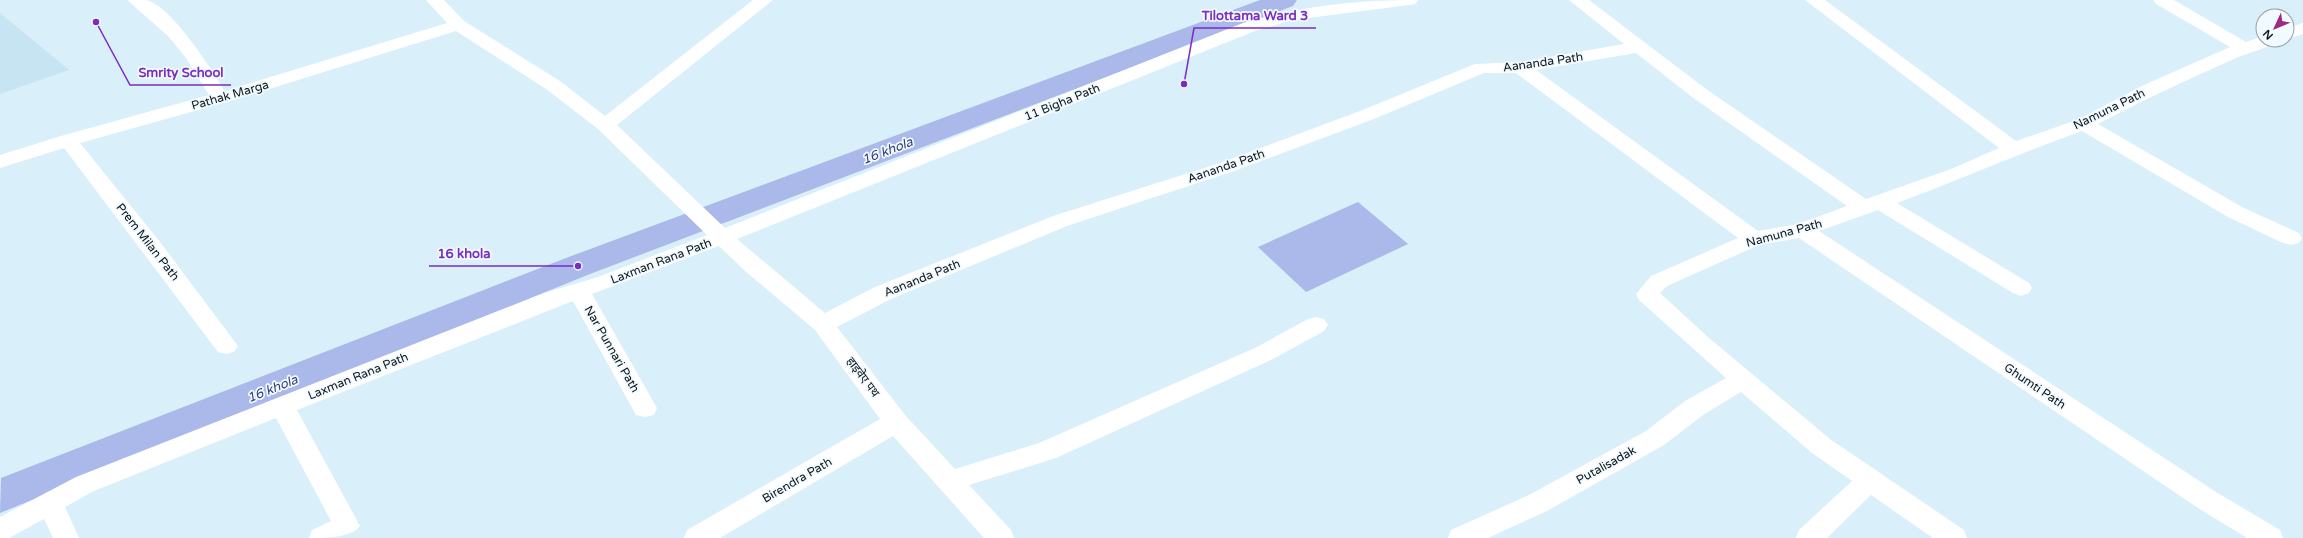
<svg xmlns="http://www.w3.org/2000/svg" width="2303" height="538" font-family="'Varela Round','Noto Sans Devanagari',sans-serif">
	<style>
		.built { fill: #c6e4f2 }
		.water { fill: #abb8ea }
		.lines { fill: none; stroke-linecap: round; stroke-linejoin: round }
		.canal { fill: #abb8ea; fill-rule: evenodd }
		.minor { fill: #fff; fill-rule: evenodd }
		.labels { text-anchor: middle; stroke-width: 3.5; stroke-linejoin: round; paint-order: stroke }
		.street-label { font-size: 12px; fill: #0f161a; stroke: #f1fafe }
		.water-label { font-size: 13px; font-style: italic; fill: #323c79; stroke: #f1fafe }
		.leader { fill: none; stroke: #7b2cbf; stroke-width: 1.5 }
		.callout-dot { fill: #7b2cbf; stroke: #f1fafe; stroke-width: 1.5 }
		.callout-label { font-size: 13px; text-anchor: middle; font-weight: bold; fill: #7b2cbf; stroke: #f1fafe; stroke-width: 3.5; stroke-linejoin: round; paint-order: stroke }
	</style>
	<rect width="100%" height="100%" fill="#d9eff9"/>
	<polygon class="built" points="0,13 69,70 0,94"/>
	<polygon class="water" points="1358,202 1408,244 1306,292 1258,247"/>
	<g class="lines">
		<polygon class="canal" points="1260,0 1297,0 1293,6 590,274 0,513 1,478 566,258"/>
		<g class="minor">
			<path d="M127,0c6,0 13,0 19,0 24,4 66,70 79,91l222,-68 -21,-23h18l20,21 96,60 45,35 148,-116h20l-156,125 108,103 518,-205c61,-17 111,-23 175,-23l-3,4 -6,1 -116,15 -38,11 -518,208 88,74 50,-26 178,-71 167,-53 140,-52 115,-47 45,-2 104,-18 -55,-44h20l117,89 160,110 85,-30 48,-21 -194,-148h20l191,141 61,-21 69,-36 84,-37 -74,-43 -3,-4h21l72,42 17,-6v4h14c-5,7 -32,14 -41,18 -47,21 -93,42 -138,66l144,83 57,26 3,5 -3,5 -8,2 -8,-2 -55,-26 -146,-86c-62,22 -123,49 -185,72l132,80 3,5 -3,5 -8,3 -8,-3 -135,-83 -59,21 397,261 64,38 3,8h-36l-49,-30 -399,-270 -40,7 -92,41 -7,7 49,45 121,101 134,91 3,8h-34l-62,-43 -44,43h-31l3,-8 53,-49 -40,-28 -71,-61 -38,23 -39,30 -117,66 -59,27h-40l3,-8 78,-35 117,-64 39,-30 41,-23 -87,-78 -3,-6 15,-18 87,-38 -222,-165h-32l-110,46 -140,52 -167,55 -176,73 -54,28 68,88 50,54 84,-26 218,-96 51,-28 8,-2 8,2 4,6 -4,6 -51,28 -217,99 -87,27 42,45 3,8h-30l-91,-102 -173,102h-36l3,-8 193,-111 -65,-89 -70,-59 -26,-25 -127,48 65,114 -3,7 -9,2 -9,-2 -63,-114 -276,109 63,116c-9,12 -34,12 -51,12l3,-8 19,-9 -55,-103 -182,73 -29,16 14,31h-26l-9,-19 -35,19h-9v-21l76,-40 468,-184 54,-16 109,-42 -109,-106 -52,-40 -90,-58 -229,71 -147,41 80,99 78,104 -4,6 -8,2 -8,-2 -154,-204 -64,20v-13l61,-19 148,-41 -23,-37 -18,-22zM1636,53l56,44 155,109 -49,18 -40,7 -222,-161z"/>
			<polygon points="2303,23 2303,34 2287,39 2287,28"/>
		</g>
	</g>
	<g class="labels">
		<g class="street-label">
			<text transform="translate(1543 62) rotate(-8)" y="4">Aananda Path</text>
			<text transform="translate(230 95) rotate(-16)" y="4">Pathak Marga</text>
			<text transform="translate(1062 102) rotate(-22)" y="4">11 Bigha Path</text>
			<text transform="translate(2109 109) rotate(-26)" y="4">Namuna Path</text>
			<text transform="translate(1226 166) rotate(-19)" y="4">Aananda Path</text>
			<text transform="translate(1784 233) rotate(-15)" y="4">Namuna Path</text>
			<text transform="translate(148 242) rotate(52)" y="4">Prem Milan Path</text>
			<text transform="translate(661 261) rotate(-21)" y="4">Laxman Rana Path</text>
			<text transform="translate(922 278) rotate(-22)" y="4">Aananda Path</text>
			<text transform="translate(612 349) rotate(60)" y="4">Nar Punnari Path</text>
			<text transform="translate(358 376) rotate(-22)" y="4">Laxman Rana Path</text>
			<text transform="translate(863 377) rotate(53)" y="4">हाइवेए पथ</text>
			<text transform="translate(2035 386) rotate(34)" y="4">Ghumti Path</text>
			<text transform="translate(1606 465) rotate(-29)" y="4">Putalisadak</text>
			<text transform="translate(797 480) rotate(-30)" y="4">Birendra Path</text>
		</g>
		<g class="water-label">
			<text transform="translate(887 150) rotate(-21)" y="5">16 khola</text>
			<text transform="translate(272 388) rotate(-22)" y="5">16 khola</text>
		</g>
	</g>
	<path class="leader" d="M1184 84L1194 28H1316M96 22L130 85H231M578 266L498 266H429"/>
	<g class="callout-dot">
		<circle cx="1184" cy="84" r="4"/>
		<circle cx="96" cy="22" r="4"/>
		<circle cx="578" cy="266" r="4"/>
	</g>
	<g class="callout-label">
		<text x="1255" y="20">Tilottama Ward 3</text>
		<text x="181" y="77">Smrity School</text>
		<text x="464" y="258">16 khola</text>
	</g>
	<g transform="translate(2275 28) rotate(226)"><circle r="19" fill="#f1fafe" stroke="#979fa3"/>
	<path d="M0-3L7 15L0 10L-7 15Z" fill="#9f2881"/>
	<text y="-6" font-size="11" font-weight="bold" text-anchor="middle" fill="#0f161a">N</text>
	</g>
</svg>
